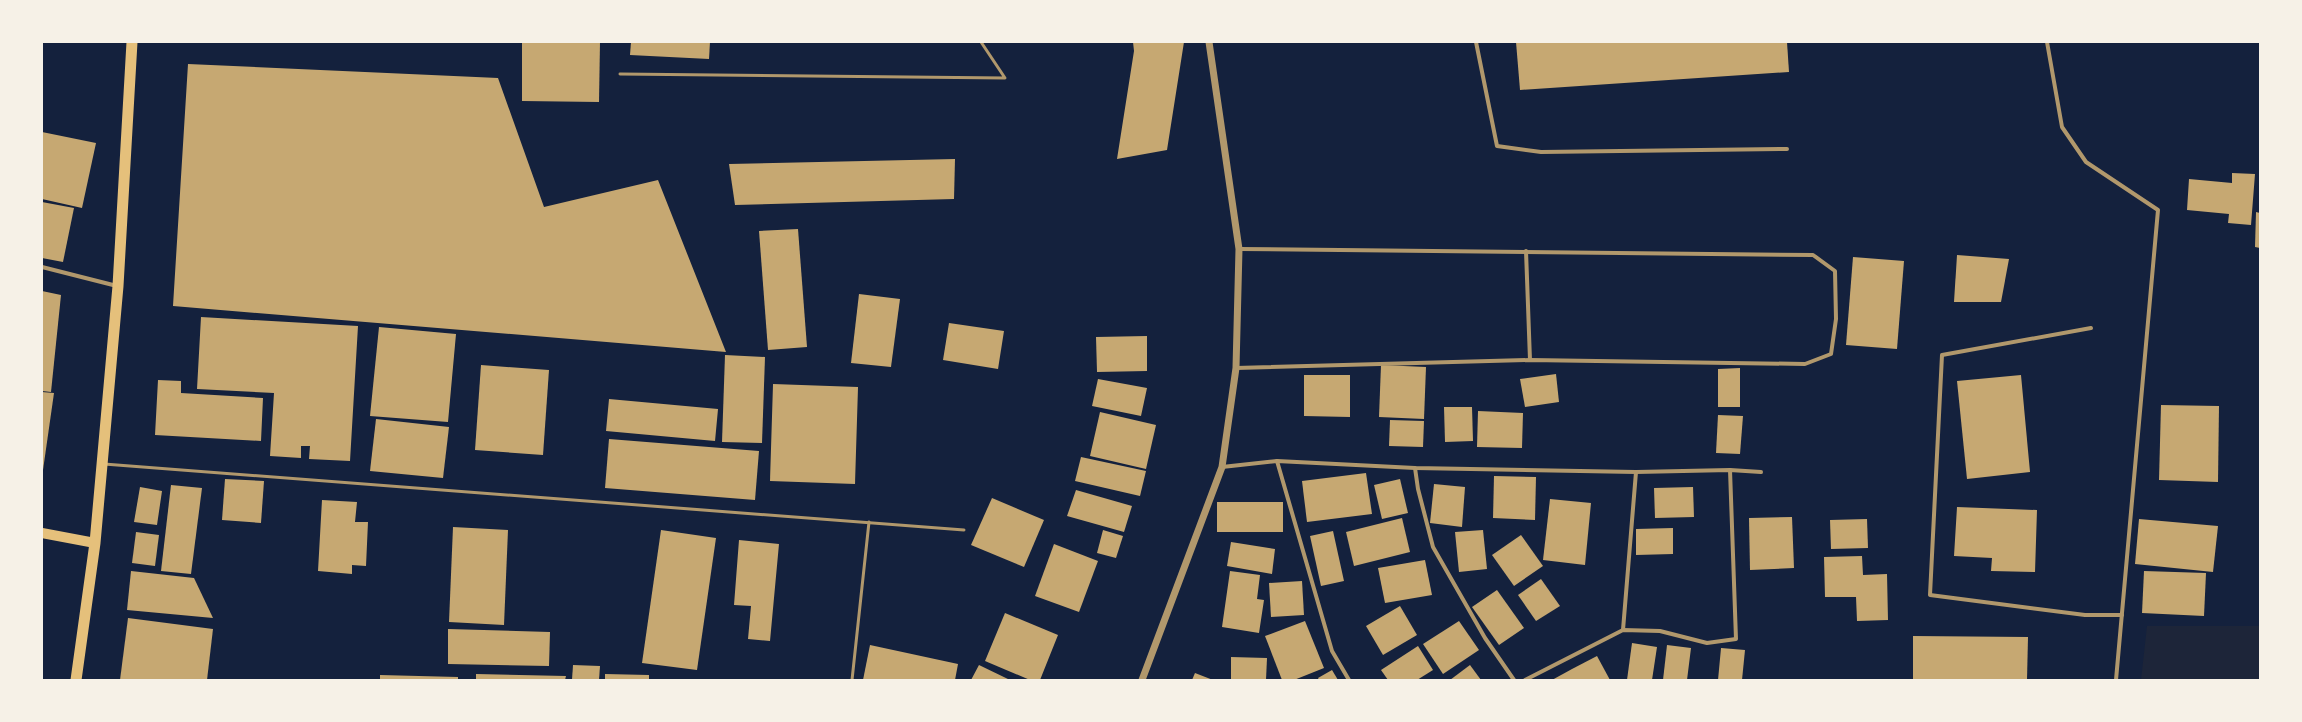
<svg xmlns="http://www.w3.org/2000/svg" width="2302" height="722" font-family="'Libre Baskerville',serif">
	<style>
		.green { fill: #1d2539 }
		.building { fill: #c6a872 }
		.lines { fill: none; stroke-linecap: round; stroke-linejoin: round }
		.service { stroke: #b1986c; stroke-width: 3 }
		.minor { stroke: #b1986c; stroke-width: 4 }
		.tertiary { stroke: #b1986c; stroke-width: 7 }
		.primary { stroke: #e5c07b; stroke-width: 10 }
		.trunk { stroke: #e5c07b; stroke-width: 11 }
	</style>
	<rect width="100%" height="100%" fill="#14213d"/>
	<polygon class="green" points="2147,626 2260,626 2260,680 2141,680"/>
	<g class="building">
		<polygon points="522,42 600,42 599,102 522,101"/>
		<polygon points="631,42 710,42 709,59 630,55"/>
		<polygon points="1133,42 1184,42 1167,150 1117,159 1134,51"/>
		<polygon points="1516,42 1787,42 1789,72 1520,90"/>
		<polygon points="188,64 498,78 544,207 658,180 726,352 173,306"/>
		<polygon points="42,132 96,143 82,208 42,199"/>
		<polygon points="955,159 954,199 735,205 729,164"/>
		<polygon points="2232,173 2255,174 2251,225 2228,223 2229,214 2187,210 2189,179 2232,183"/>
		<polygon points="42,202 74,208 63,262 42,258"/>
		<polygon points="2256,212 2260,213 2260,248 2255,247"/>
		<polygon points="798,229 807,347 768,350 759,231"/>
		<polygon points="1957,255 2009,259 2001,302 1954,302"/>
		<polygon points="1853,257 1904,261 1897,349 1846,345"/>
		<polygon points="42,291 61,295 51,392 42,391"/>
		<polygon points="859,294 900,299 891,367 851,363"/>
		<polygon points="201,317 358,326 350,461 309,459 310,446 301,446 301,458 270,456 274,393 197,389"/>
		<polygon points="949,323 1004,331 998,369 943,360"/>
		<polygon points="379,327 456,334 448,422 370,416"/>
		<polygon points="1147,336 1147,371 1097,372 1096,337"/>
		<polygon points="725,355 765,357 762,443 722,442"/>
		<polygon points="481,365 549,370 543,455 475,450"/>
		<polygon points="1381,365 1426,367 1424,419 1379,417"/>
		<polygon points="1740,368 1740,407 1718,407 1718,369"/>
		<polygon points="1556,374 1559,402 1525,407 1520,379"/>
		<polygon points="1304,375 1350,375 1350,417 1304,416"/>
		<polygon points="2021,375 2030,472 1967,479 1957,381"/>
		<polygon points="1098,379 1147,388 1141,416 1092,406"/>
		<polygon points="158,380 181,381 181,393 263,398 261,441 155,435"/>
		<polygon points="773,384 858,387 855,484 770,481"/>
		<polygon points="42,392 54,393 43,470 42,470"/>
		<polygon points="609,399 718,409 715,441 606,431"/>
		<polygon points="2161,405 2219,406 2218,482 2159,480"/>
		<polygon points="1444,407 1472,407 1473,441 1445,442"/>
		<polygon points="1478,411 1523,413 1522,448 1477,447"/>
		<polygon points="1100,412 1156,425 1146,469 1090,456"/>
		<polygon points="1718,415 1743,416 1740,454 1716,453"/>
		<polygon points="376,419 449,427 443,478 370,471"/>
		<polygon points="1390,420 1424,421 1423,447 1389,446"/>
		<polygon points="609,439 759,451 755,500 605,488"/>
		<polygon points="1081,457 1146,471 1140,496 1075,481"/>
		<polygon points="1366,473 1372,514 1307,522 1302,481"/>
		<polygon points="1494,476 1536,477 1535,520 1493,518"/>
		<polygon points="225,479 264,481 261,523 222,520"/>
		<polygon points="1400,479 1408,513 1382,519 1374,485"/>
		<polygon points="1434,484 1465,487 1462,527 1430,523"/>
		<polygon points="171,485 202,488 191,574 161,571"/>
		<polygon points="140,487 162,491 157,525 134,522"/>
		<polygon points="1693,487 1694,517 1655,518 1654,488"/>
		<polygon points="1076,490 1132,506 1124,532 1067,516"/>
		<polygon points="992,498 1044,520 1024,567 971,545"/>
		<polygon points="1550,499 1591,503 1585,565 1543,560"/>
		<polygon points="322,500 357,502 355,522 368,522 366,566 352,565 352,574 318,571"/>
		<rect x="1217" y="502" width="66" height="30"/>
		<polygon points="1957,507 2037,510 2035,572 1991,571 1992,558 1954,556"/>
		<polygon points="1792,517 1794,568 1750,570 1749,518"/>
		<polygon points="1402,518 1410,552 1354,566 1346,532"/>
		<polygon points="1867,519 1868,548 1831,549 1830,520"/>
		<polygon points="2139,519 2218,526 2213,572 2135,564"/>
		<polygon points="453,527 508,530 504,625 449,622"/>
		<polygon points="1673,528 1673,554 1636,555 1636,529"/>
		<polygon points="661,530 716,538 697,670 642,663"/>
		<polygon points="1103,530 1123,536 1116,558 1097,553"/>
		<polygon points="1483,530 1487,569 1459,572 1455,532"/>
		<polygon points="1333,531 1344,581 1321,586 1310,536"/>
		<polygon points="136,532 159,535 155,566 132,563"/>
		<polygon points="1521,535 1543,566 1514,586 1492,555"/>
		<polygon points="739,540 779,544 770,641 748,639 751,606 734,605"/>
		<polygon points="1231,542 1275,549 1272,574 1227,566"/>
		<polygon points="1054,544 1098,561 1079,612 1035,596"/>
		<polygon points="1862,556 1863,575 1887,574 1888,620 1857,621 1856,597 1825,597 1824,557"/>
		<polygon points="1425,560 1432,595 1385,603 1378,568"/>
		<polygon points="131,571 194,578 213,618 127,610"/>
		<polygon points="1230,571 1260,575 1257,599 1264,600 1259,633 1222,627"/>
		<polygon points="2144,571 2206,573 2204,616 2142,613"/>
		<polygon points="1541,579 1560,606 1536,621 1518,595"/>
		<polygon points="1302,581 1304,615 1271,617 1269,583"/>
		<polygon points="1497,590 1524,628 1499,645 1472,607"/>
		<polygon points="1400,606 1417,635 1383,655 1366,626"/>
		<polygon points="1005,613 1058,635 1040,680 1030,680 985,661"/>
		<polygon points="128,618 213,629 207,680 120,680"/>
		<polygon points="1305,621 1324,668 1294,680 1282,680 1265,636"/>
		<polygon points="1459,621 1479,650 1443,674 1423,644"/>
		<polygon points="448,629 550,632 549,666 448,664"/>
		<polygon points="1913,636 2028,637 2027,680 1913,680"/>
		<polygon points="1632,643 1657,647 1652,680 1627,680"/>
		<polygon points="870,645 958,664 955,680 863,680"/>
		<polygon points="1667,645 1691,648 1687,680 1663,680"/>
		<polygon points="1418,646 1433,670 1417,680 1388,680 1381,670"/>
		<polygon points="1721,648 1745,650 1742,680 1718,680"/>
		<polygon points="1597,656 1610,680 1552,680 1572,669"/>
		<polygon points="1231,657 1267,658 1266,680 1231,680"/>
		<polygon points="573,665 600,666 599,680 572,680"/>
		<polygon points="979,665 1010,680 971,680"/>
		<polygon points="1470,665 1481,680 1450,680"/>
		<polygon points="1332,670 1338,680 1319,680 1318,678"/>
		<polygon points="1195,673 1213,680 1192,680"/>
		<polygon points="476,674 566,676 565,680 476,680"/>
		<polygon points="605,674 649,675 649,680 605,680"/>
		<polygon points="380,675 458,677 458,680 380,680"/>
	</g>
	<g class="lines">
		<g class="service">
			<polyline points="620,74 1005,78 981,42"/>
			<polyline points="104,464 964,530"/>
			<polyline points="852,680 869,522"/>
		</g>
		<g class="minor">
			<polyline points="1476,42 1497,146 1541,152 1787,149"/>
			<polyline points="2047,42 2062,127 2086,162 2158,210 2116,680"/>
			<polyline points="1526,251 1530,360"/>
			<polyline points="42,267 117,286"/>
			<polyline points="2091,328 1942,355 1930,595 2085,615 2122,615"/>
			<polyline points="1236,368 1530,360 1805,364 1831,354 1836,319 1835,271 1813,255 1239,249"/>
			<polyline points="1277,461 1332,651 1349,680"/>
			<polyline points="1222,467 1277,461 1415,468 1636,472 1730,470 1761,472"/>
			<polyline points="1415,468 1418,489 1433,547 1485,638 1514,680"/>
			<polyline points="1623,630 1636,472"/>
			<polyline points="1525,680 1623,630 1660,631 1707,643 1736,639 1730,470"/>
		</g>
		<polyline class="tertiary" points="1142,680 1222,467 1236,368 1239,249 1209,42"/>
		<polyline class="primary" points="42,533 95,543"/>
		<polyline class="trunk" points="76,680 95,543 118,286 132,42"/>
	</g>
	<rect width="2302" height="722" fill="none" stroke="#f6f1e7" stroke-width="86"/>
</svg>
